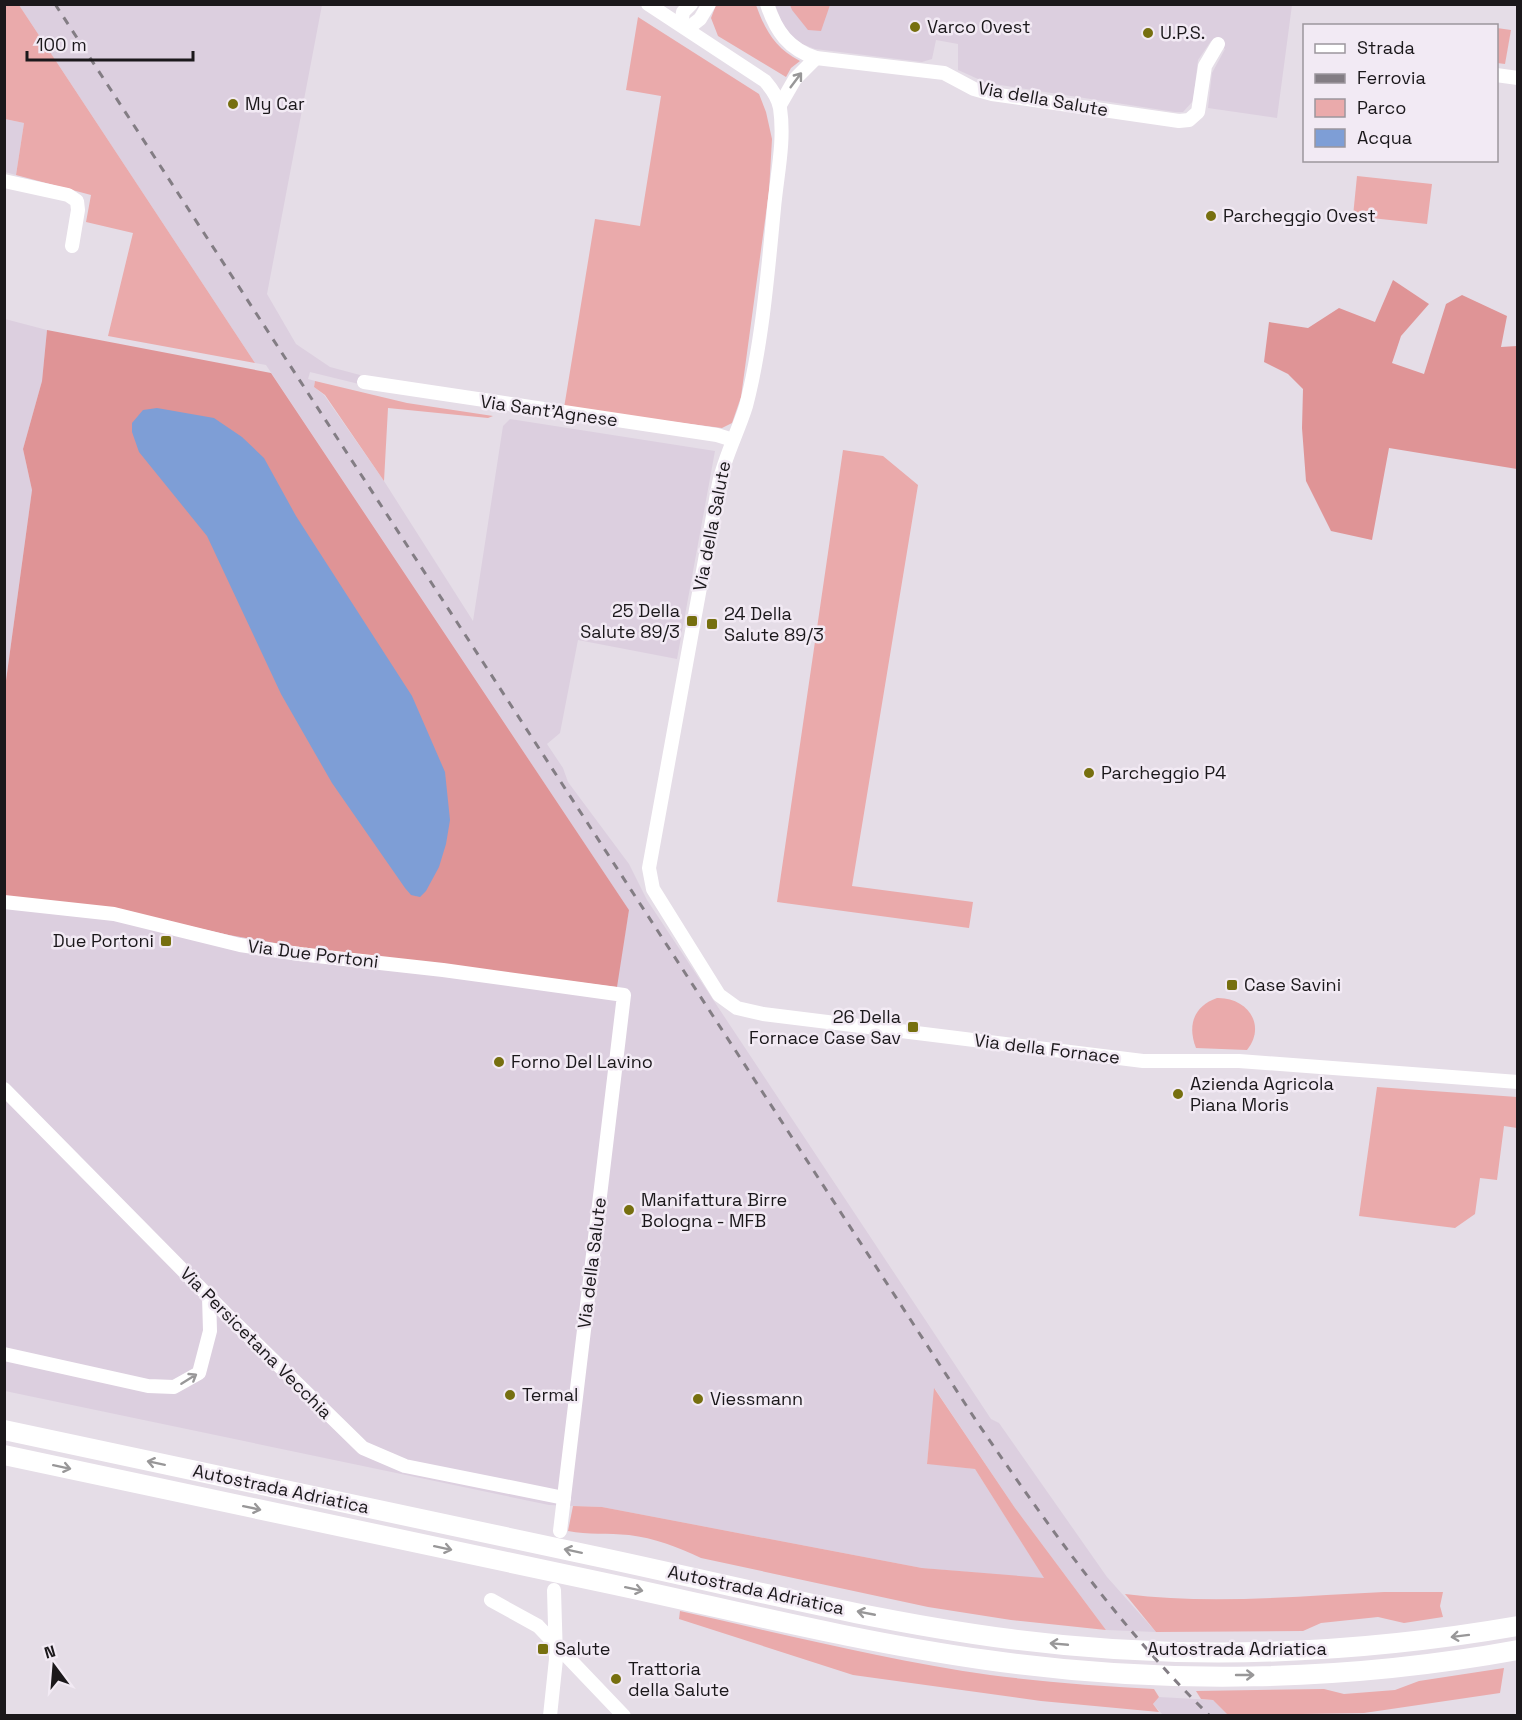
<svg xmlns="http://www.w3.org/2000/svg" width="1522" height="1720" font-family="'Space Grotesk',sans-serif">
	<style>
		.built { fill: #dccfdf }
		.green { fill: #eaaaab }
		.forest { fill: #df9496 }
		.water { fill: #7e9ed6 }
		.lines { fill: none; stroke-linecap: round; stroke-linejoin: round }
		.minor { stroke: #fff; stroke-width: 14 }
		.highway { stroke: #fff; stroke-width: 20 }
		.rail { stroke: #837d84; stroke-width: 3; stroke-dasharray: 8 8; stroke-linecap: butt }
		.oneway { stroke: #989798 }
		.poi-dot { fill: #766f0f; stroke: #f2eaf4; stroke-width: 2 }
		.labels { text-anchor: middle; stroke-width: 5; stroke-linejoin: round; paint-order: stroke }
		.poi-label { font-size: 18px; fill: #1b181b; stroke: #f2eaf4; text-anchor: start }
		.street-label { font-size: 18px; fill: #1b181b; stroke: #f2eaf4 }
	</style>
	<rect width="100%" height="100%" fill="#e5dde7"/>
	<g class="built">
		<polygon points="19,5 322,5 267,294 296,344 330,367 360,375 359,384 310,372 308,379 315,381 314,387 324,395 384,481 473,621 503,426 510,419 715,451 677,659 578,640 560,733 547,744 563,768 568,782 629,864 647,900 991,1419 999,1423 1107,1577 1156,1632 1106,1630 1015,1508 935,1389 927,1463 975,1469 1045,1579 922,1568 602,1507 549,1505 5,1391 5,896 117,910 229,935 304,948 420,960 623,945 629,910 266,365 255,363"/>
		<polygon points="775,5 1292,5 1277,118 1208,108 1212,73 1225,49 1211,41 1198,60 1193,101 1183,112 1175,112 987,83 958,70 958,44 936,40 932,59 922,62 815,49 802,44 792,36 783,25"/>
		<polygon points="5,119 24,123 16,175 5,172"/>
		<polygon points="5,319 47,330 42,381 23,449 32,490 5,688"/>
		<polygon points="1159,1697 1213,1700 1228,1715 1163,1715 1153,1704"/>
	</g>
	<g class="green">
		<polygon points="5,5 19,5 255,363 108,336 133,233 86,222 91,195 16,175 24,123 5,119"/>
		<path d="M716,5h40c9,25 19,43 44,56l-9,7 -5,9 -68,-41 -7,-18z"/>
		<polygon points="790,5 830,5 821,31 808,30 792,10"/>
		<polygon points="638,17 759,94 766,112 772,139 769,191 741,397 732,423 722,428 564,408 595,219 640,226 661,96 626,90"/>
		<polygon points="1497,28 1511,30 1505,64 1497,63"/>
		<polygon points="1357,176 1432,184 1427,224 1353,216"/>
		<polygon points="315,381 407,403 493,416 488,418 388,408 384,481 325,395 314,387"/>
		<polygon points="843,450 883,456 918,485 852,886 973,902 969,928 777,902"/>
		<path d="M1217,998c30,-1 50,27 30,52l-51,-2c-9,-23 -2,-42 21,-50z"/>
		<polygon points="1377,1087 1517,1097 1517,1128 1504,1126 1497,1180 1480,1178 1475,1214 1455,1228 1359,1216"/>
		<path d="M934,1388l81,120 91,122 -95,-10 -83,-13 -227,-49c-23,-11 -47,-20 -72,-23 -21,-2 -41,0 -61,-4l5,-25 29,1 320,61 122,10 -69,-109 -48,-5z"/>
		<path d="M1384,1592h59l-3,14 3,11 -39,6 -26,-6 -57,6 -18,8 -147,1 -31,-38c86,11 172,2 259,-2z"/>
		<path d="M680,1611c103,23 206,49 310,64 54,7 109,11 164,14l5,8 -6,7 6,8 -118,-11 -188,-26 -174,-56z"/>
		<polygon points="1504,1668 1500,1693 1364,1713 1228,1715 1213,1700 1201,1699 1196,1691 1324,1689 1344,1694 1395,1690 1419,1681"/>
	</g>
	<g class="forest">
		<polygon points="1393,280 1429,304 1401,336 1392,363 1424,374 1446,304 1462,295 1507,316 1501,347 1517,346 1517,469 1389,448 1372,540 1331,531 1306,481 1302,428 1303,389 1288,374 1264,362 1269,322 1308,328 1339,308 1375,322"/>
		<polygon points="47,330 271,373 629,910 617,987 304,948 229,935 117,910 5,896 5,688 32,490 23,449 42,381"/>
	</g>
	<polygon class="water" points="157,408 214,418 242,437 264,458 296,516 412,696 445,772 450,820 446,844 439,867 426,891 420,897 411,895 405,888 332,783 281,694 207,536 139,452 132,432 132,423 143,410"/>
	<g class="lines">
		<g class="minor">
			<path d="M648,4l117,77c7,8 13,16 15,27 5,33 -3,67 -6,100 -6,63 -12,137 -28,198 -8,26 -21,50 -27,77l-70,385 4,21 66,106 18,13 26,6 380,47h96l279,21"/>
			<path d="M767,4c9,28 22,45 49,54l128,15 30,16 18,5 187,27 10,-1 9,-8 7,-46 13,-22"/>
			<polyline points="681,25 683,12 691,4"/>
			<polyline points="687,29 700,19 709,4"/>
			<polyline points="1496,75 1518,78"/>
			<polyline points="780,105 795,79 816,58"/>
			<polyline points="4,181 68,195 77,201 78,210 72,246"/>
			<polyline points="364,382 717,435 733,440"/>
			<polyline points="4,902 114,914 240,945 299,954 443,970 624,995 560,1531"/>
			<polyline points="4,1089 227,1315 363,1448 405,1466 564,1498"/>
			<polyline points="4,1354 148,1386 174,1387 199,1373 210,1331 209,1296"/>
			<polyline points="491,1600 538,1626 624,1716"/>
			<polyline points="550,1716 556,1659 554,1590"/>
		</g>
		<g class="highway">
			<path d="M4,1430c197,42 393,84 590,126 137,29 276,65 416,83 168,22 341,16 508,-13"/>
			<path d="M4,1455c199,42 398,85 597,127 128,27 256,60 386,78 175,25 357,22 531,-10"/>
		</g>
		<path class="rail" d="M55,4l922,1418c71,104 143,206 233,294"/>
	</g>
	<defs><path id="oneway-shaft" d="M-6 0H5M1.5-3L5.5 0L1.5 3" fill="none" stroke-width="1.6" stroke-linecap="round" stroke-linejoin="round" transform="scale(1.5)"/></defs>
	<g class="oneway">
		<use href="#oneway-shaft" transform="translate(796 80) rotate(-53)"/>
		<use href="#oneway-shaft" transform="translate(189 1379) rotate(-32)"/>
		<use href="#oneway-shaft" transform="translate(156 1463) rotate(-168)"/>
		<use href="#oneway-shaft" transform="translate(62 1467) rotate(12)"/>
		<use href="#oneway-shaft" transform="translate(252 1508) rotate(12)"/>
		<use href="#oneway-shaft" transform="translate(443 1548) rotate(12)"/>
		<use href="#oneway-shaft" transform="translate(573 1551) rotate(-168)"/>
		<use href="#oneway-shaft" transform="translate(634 1589) rotate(12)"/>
		<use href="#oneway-shaft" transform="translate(866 1613) rotate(-169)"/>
		<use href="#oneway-shaft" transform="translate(1460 1636) rotate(173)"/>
		<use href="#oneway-shaft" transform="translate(1059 1644) rotate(-175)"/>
		<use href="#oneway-shaft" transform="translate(1245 1675)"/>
	</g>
	<g class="poi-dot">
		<circle cx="915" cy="27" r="6"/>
		<circle cx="1148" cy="33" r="6"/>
		<circle cx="233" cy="104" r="6"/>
		<circle cx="1211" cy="216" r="6"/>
		<rect x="686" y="615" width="12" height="12" rx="3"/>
		<rect x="706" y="618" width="12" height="12" rx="3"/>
		<circle cx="1089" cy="773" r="6"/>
		<rect x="160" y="935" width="12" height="12" rx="3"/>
		<rect x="1226" y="979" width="12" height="12" rx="3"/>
		<rect x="907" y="1021" width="12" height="12" rx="3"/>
		<circle cx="499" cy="1062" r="6"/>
		<circle cx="1178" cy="1094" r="6"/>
		<circle cx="629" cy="1210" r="6"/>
		<circle cx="510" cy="1395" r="6"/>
		<circle cx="698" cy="1399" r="6"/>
		<rect x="537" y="1643" width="12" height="12" rx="3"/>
		<circle cx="616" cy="1679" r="6"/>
	</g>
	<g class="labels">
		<g class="poi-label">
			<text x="927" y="33">Varco Ovest</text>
			<text x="1160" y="39">U.P.S.</text>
			<text x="245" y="110">My Car</text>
			<text x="1223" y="222">Parcheggio Ovest</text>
			<text x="680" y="617" text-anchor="end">25 Della<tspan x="680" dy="21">Salute 89/3</tspan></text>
			<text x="724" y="620">24 Della<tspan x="724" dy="21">Salute 89/3</tspan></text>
			<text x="1101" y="779">Parcheggio P4</text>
			<text x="154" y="947" text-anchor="end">Due Portoni</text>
			<text x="1244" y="991">Case Savini</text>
			<text x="901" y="1023" text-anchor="end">26 Della<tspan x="901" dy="21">Fornace Case Sav</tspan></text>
			<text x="511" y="1068">Forno Del Lavino</text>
			<text x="1190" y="1090">Azienda Agricola<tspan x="1190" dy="21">Piana Moris</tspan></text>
			<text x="641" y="1206">Manifattura Birre<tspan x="641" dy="21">Bologna - MFB</tspan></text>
			<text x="522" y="1401">Termal</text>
			<text x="710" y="1405">Viessmann</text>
			<text x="555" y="1655">Salute</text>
			<text x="628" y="1675">Trattoria<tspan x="628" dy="21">della Salute</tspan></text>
		</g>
		<g class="street-label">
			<text transform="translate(1043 99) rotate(10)" y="6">Via della Salute</text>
			<text transform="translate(549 411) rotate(8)" y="6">Via Sant'Agnese</text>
			<text transform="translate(712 526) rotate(-79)" y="6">Via della Salute</text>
			<text transform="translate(313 954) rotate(7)" y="6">Via Due Portoni</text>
			<text transform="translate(1047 1049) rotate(7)" y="6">Via della Fornace</text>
			<text transform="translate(592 1263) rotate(-83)" y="6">Via della Salute</text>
			<text transform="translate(256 1343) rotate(45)" y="6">Via Persicetana Vecchia</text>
			<text transform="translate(281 1489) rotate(12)" y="6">Autostrada Adriatica</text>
			<text transform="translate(756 1590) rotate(12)" y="6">Autostrada Adriatica</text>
			<text x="1237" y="1655">Autostrada Adriatica</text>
		</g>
	</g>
	<rect width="1522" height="1720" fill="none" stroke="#1b181b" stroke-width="12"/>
	<rect x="1303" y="24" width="195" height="138" fill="#f2eaf4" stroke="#9c969d" stroke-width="1.5"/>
	<rect x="1315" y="44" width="30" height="9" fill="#ffffff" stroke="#9c969d" stroke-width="1.5"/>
	<text x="1357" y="54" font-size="18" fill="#1b181b">Strada</text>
	<rect x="1315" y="74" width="30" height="9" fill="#837d84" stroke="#9c969d" stroke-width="1.5"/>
	<text x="1357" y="84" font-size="18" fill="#1b181b">Ferrovia</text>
	<rect x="1315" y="99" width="30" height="18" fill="#eaaaab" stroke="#9c969d" stroke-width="1.5"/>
	<text x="1357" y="114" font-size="18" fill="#1b181b">Parco</text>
	<rect x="1315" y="129" width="30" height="18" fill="#7e9ed6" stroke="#9c969d" stroke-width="1.5"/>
	<text x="1357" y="144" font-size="18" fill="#1b181b">Acqua</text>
	<g transform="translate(54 1666) rotate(344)" stroke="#f2eaf4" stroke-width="4.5" paint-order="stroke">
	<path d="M0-4.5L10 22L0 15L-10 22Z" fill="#1b181b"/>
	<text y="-9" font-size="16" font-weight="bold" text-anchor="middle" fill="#1b181b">N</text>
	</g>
	<path d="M27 51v9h166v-9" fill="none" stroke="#1b181b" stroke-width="3"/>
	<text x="36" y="51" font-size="18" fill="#1b181b" stroke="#f2eaf4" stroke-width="4.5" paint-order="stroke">100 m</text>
</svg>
